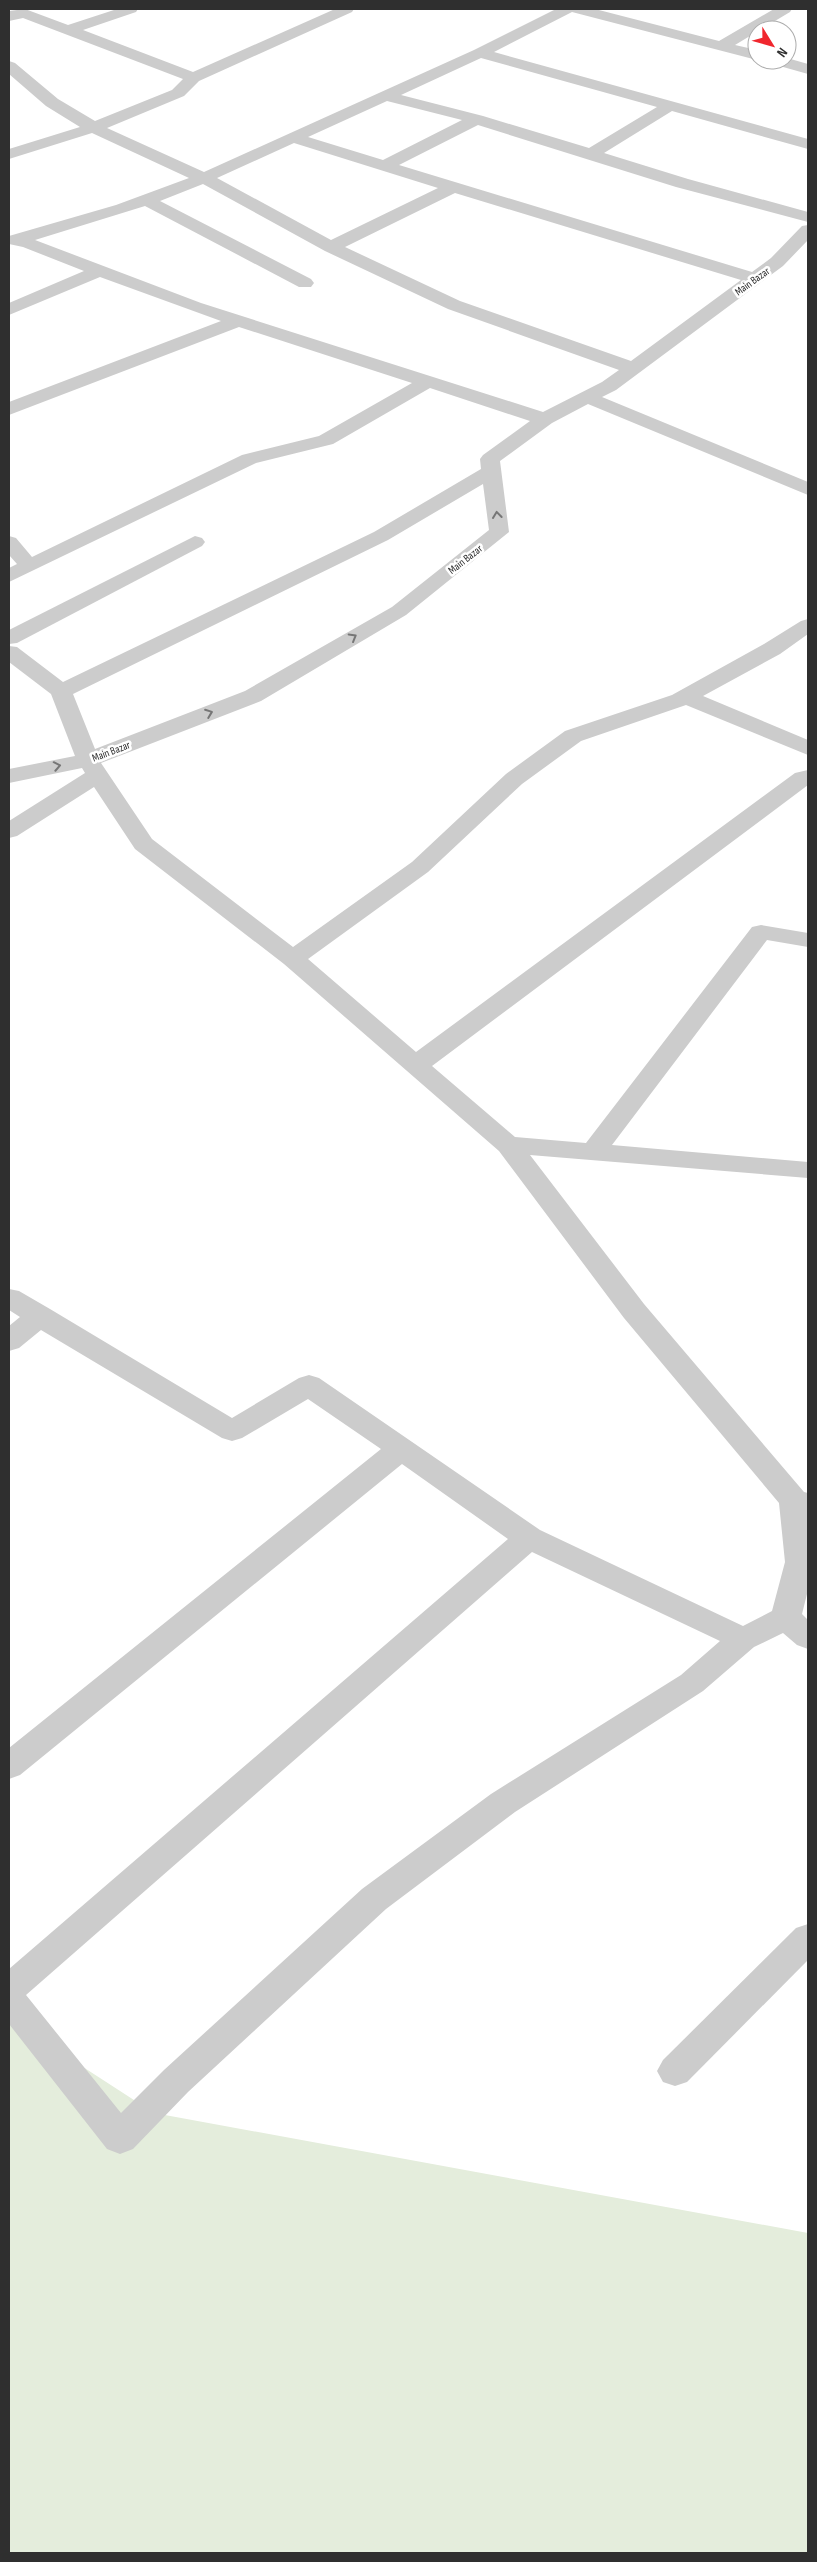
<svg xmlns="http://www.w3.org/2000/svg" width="817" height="2562" font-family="'Sofia Sans Condensed',sans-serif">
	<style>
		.green { fill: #e4eddc }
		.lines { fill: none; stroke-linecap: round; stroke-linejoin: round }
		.street { fill: #ccc; fill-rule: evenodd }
		.oneway { stroke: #767676 }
		.labels { text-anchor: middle; stroke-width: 5; stroke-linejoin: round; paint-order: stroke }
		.far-street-label { font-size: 11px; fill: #2f2f2f; stroke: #fff }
	</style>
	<rect width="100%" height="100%" fill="#fff"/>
	<polygon class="green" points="9,2019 154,2113 808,2233 808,2553 9,2553"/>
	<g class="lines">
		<g class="street">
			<path d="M25,9l43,16 49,-16h21l-2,3 -53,18 110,42 142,-63h19l-2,3 -153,69 -15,15 -77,32 97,44 270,-122 82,-41h39l124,32 55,-32h18l-2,3 -55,33 22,5v10l-185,-48 -78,40 314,87v10l-136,-38 -68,42 84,26 120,33v10l-132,-35 -198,-62 -79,40 353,107 19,-14 31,-32 6,-1v15l-25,26 -167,124 -14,7 206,85v13l-220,-91 -36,19 -52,38 9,71 -103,83 -145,86 -160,62 51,76 141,108 119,-85 94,-88 59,-43 107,-36 92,-51 37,-23 7,-2v15l-28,20 -77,42 105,44v15l-122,-50 -105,36 -59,43 -94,88 -120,87 108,93 379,-279 13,-3v15l-376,281 83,71 71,6 166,-216 9,-2 47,8v14l-41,-7 -155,205 196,17v16l-278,-23 114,149 160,188 4,1v97l-6,24 6,6v29l-11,-4 -14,-12 -29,14 -51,44 -188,121 -129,97 -198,183 -55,57 -13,5 -13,-5 -98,-125v-55l499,-430 -106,-75 -382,311 -11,4v-31l372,-299 -73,-50 -66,39 -10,3 -10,-3 -181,-108 -22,18 -10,3v-25l11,-9 -11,-7v-21l10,2 31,18 182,109 67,-40 10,-3 10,3 221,152 203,96 29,-15 13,-49 -6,-59 -155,-185 -125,-167 -215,-187 -149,-115 -41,-62 -77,49 -8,2v-17l76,-48 -3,-5 -73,15v-14l66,-13 -24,-62 -42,-32v-16l8,1 46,35 311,-150 107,-63 -1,-10 3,-4 47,-34 -100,-33 -97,56 -77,19 -247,119v-14l8,-4 -8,-9v-19l7,2 16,19 210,-102 77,-19 93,-53 -173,-56 -230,88v-13l212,-81 -121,-44 -91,38v-12l75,-32 -61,-24 -14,-3v-8l107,-31 73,-27 -97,-45 -83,26v-10l71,-22 -34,-21 -37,-32v-13l6,2 43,36 37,22 77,-31 11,-11 -160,-61 -14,3v-10zM481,58l176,49 -68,41 -106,-32 -82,-21zM387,101l75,19 -79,40 -75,-23zM294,143l144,45 -107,52 -114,-62zM203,184l122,67 123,58 171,61 -17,12 -59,30 -342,-109 -166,-63 110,-34 154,81h12l3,-4 -3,-4 -151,-78zM455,193l286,87 -110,81 -171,-60 -115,-54zM483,484l6,46 -97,77 -147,84 -150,58 -22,-55 315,-154zM532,1552l188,89 -39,34 -190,119 -129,95 -198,181 -43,43 -95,-118z"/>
			<polygon points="787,58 808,64 808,74 769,63 767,60"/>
			<polygon points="195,536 202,538 205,542 202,546 17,643 9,644 9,630"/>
			<polygon points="808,1924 808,1960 687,2082 675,2086 663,2082 657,2071 663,2060 796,1928"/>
		</g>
	</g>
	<defs><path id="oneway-chevron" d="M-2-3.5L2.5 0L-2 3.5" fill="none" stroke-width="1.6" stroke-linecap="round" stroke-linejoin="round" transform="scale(1.25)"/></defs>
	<g class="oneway">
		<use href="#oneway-chevron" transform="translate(497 515) rotate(-97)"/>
		<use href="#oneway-chevron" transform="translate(353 637) rotate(-30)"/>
		<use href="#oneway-chevron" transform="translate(209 713) rotate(-21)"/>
		<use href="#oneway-chevron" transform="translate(57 766) rotate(-11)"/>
	</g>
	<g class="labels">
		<g class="far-street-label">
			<text transform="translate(752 281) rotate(-36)" y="4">Main Bazar</text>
			<text transform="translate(465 559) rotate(-38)" y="4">Main Bazar</text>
			<text transform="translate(111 751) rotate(-21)" y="4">Main Bazar</text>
		</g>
	</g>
	<rect width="817" height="2562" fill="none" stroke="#2f2f2f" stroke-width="20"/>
	<g transform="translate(772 45) rotate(127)"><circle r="24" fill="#ffffff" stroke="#acacac"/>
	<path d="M0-4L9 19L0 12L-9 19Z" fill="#f0272e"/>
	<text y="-8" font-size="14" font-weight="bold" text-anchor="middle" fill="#2f2f2f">N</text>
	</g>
</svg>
